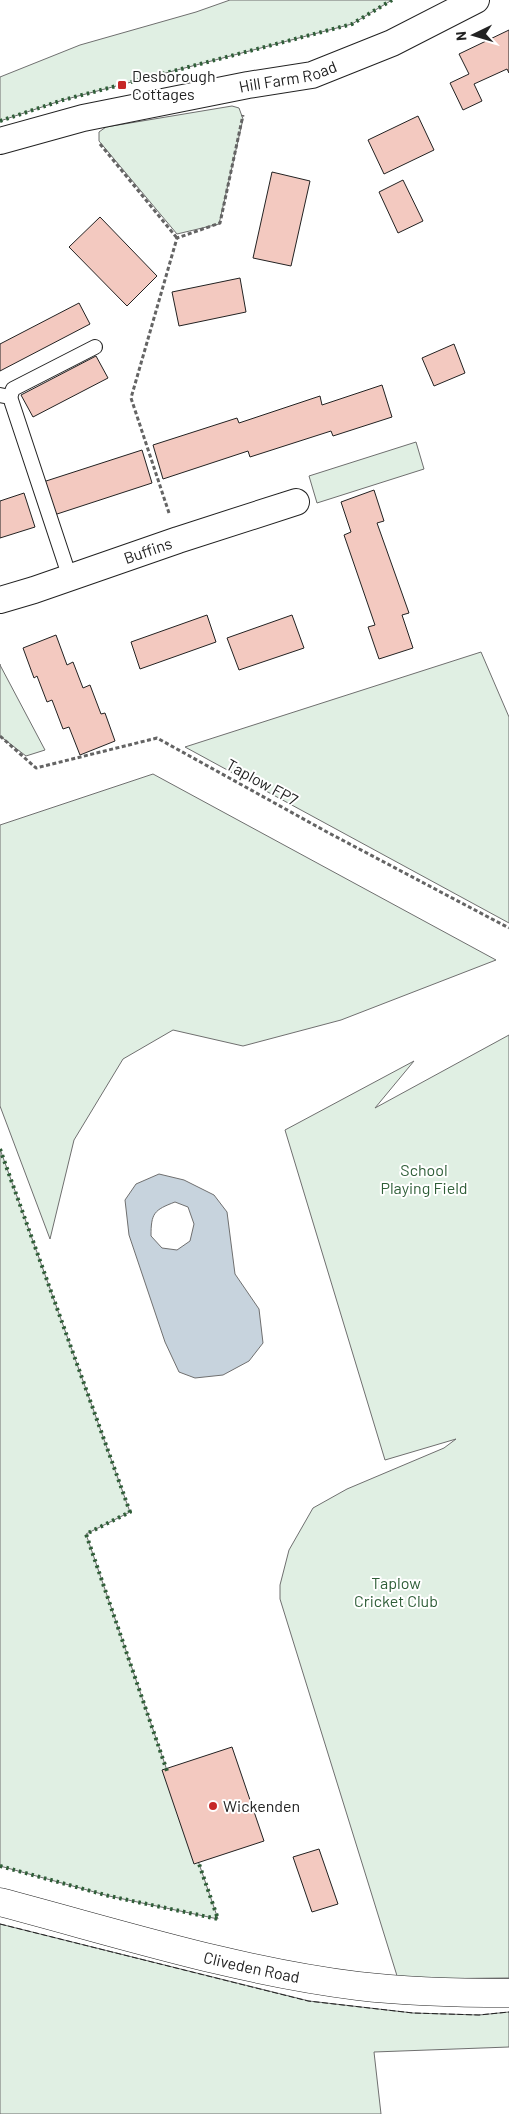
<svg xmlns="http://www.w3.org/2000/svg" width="509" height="2114" font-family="Barlow,sans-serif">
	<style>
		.green { fill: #e0efe3; stroke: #6f6f6f }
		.water { fill: #c7d3dd; stroke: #6f6f6f; fill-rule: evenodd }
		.building { fill: #f3c9c0; stroke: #222 }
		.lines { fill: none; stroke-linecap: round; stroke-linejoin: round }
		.service-casing { stroke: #222; stroke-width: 16 }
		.minor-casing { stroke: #222; stroke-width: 28 }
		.tertiary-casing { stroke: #222; stroke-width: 29 }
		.path { stroke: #646464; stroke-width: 3; stroke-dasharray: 4 2.5; stroke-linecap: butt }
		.service { stroke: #fff; stroke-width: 14 }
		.minor { stroke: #fff; stroke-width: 26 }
		.tertiary { stroke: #fff; stroke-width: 28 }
		.hedge { stroke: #2f5e38; stroke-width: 4; stroke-dasharray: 2.5 4; stroke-linecap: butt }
		.fence { stroke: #222; stroke-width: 1; stroke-dasharray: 6 2.5; stroke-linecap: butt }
		.poi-dot { fill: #c62828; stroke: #fff; stroke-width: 2 }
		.labels { text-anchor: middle; stroke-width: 4; stroke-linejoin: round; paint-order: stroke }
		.street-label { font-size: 16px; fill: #222; stroke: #fff }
		.poi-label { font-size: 16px; fill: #222; stroke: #fff; text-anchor: start }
		.park-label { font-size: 16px; fill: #2f5e38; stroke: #fff }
	</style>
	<rect width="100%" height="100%" fill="#fff"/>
	<g class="green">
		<polygon points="230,0 392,0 352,24 63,100 0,121 0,77 80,45 196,12"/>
		<polygon points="232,106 239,108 243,119 219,224 177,234 99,141 99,132 106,127"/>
		<polygon points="416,442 424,469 317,503 309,476"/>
		<polygon points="481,652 509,717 509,923 185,747"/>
		<polygon points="0,664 0,665 45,750 26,756 0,736"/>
		<polygon points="153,774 496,960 341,1020 243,1046 173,1030 123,1059 74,1140 50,1239 0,1106 0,825"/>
		<polygon points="509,1035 509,1978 398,1979 280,1599 280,1585 289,1550 313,1508 347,1489 444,1448 456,1439 385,1460 285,1130 414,1061 375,1108"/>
		<polygon points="0,1149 130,1512 86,1534 218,1919 109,1896 0,1866"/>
		<polygon points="0,1924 309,2001 413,2013 479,2015 509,2012 509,2047 374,2052 381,2114 0,2114"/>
	</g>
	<path class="water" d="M159,1174l25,6 30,15 13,17 8,62 24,35 4,34 -14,18 -26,14 -28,3 -16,-6 -14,-30 -36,-107 -4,-35 11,-16zM175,1202l13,5 6,17 -4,17 -13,9 -15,-2 -11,-12c0,-23 3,-26 24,-34z"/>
	<g class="building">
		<polygon points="509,30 509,73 507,69 474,84 482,101 463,110 450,83 469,74 459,54"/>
		<polygon points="418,116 434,150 384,174 368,140"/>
		<polygon points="272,172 310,181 291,266 253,258"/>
		<polygon points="403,180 423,221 398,233 379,192"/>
		<polygon points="100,217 157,276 127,306 69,247"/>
		<polygon points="240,278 246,312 179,326 172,292"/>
		<polygon points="79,303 90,324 0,371 0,344"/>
		<polygon points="454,344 465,373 434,386 422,358"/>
		<polygon points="96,356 108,378 33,417 21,395"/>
		<polygon points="382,385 392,417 333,436 331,431 250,457 248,451 163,479 153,445 237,418 239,423 320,396 322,405"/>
		<polygon points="142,450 152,483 54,515 43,482"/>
		<polygon points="374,490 384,521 377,523 409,613 402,615 413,648 379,659 368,627 375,625 344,535 351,532 341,502"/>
		<polygon points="24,493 35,527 0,538 0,501"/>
		<polygon points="207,615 216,642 140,669 131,642"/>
		<polygon points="292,615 304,648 239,670 227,638"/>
		<polygon points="56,635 67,665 73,662 83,688 90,685 101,714 105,713 115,741 80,755 69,727 63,729 52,700 47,702 37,676 34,678 23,648"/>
		<polygon points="232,1747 264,1841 194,1864 162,1770"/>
		<polygon points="319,1849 338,1904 312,1912 293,1857"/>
	</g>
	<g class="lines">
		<defs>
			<g id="service">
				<polyline points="0,395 10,397 70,578"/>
				<polyline points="10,397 13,389 95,347"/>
			</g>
			<g id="minor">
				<path id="s1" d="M0,141l83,-23 165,-33 64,-10 80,-32 84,-43"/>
				<path id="s2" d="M0,600l34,-10 144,-50 118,-38"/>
			</g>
			<g id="tertiary">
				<path id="s3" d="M0,1902c118,31 236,69 358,84 50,6 100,7 151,7"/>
			</g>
		</defs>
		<use href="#service" class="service-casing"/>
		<use href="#minor" class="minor-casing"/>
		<use href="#tertiary" class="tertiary-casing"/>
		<g class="path">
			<polyline points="100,144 177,238"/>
			<polyline points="169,513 131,398 177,238 220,223 243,115"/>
			<polyline points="0,736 36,768 157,738 327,832 509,928"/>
		</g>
		<use href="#service" class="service"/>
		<use href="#minor" class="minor"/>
		<use href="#tertiary" class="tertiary"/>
		<g class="hedge">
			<polyline points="0,121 63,100 352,24 392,0"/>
			<polyline points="0,1149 130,1512 86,1534 167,1771"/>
			<polyline points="0,1866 109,1896 218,1919 198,1861"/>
		</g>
		<polyline class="fence" points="0,1924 308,2001 413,2013 479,2015 509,2012"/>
	</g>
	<g class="poi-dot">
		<rect x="117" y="80" width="10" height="10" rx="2.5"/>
		<circle cx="213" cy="1806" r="5"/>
	</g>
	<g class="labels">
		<g class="street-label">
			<text dy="6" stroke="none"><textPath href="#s1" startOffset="295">Hill Farm Road</textPath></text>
			<text dy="6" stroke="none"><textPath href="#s2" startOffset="156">Buffins</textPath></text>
			<text transform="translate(262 782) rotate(29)" y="6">Taplow FP7</text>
			<text dy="6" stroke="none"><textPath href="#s3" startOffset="260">Cliveden Road</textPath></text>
		</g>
		<g class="poi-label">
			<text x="132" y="82">Desborough<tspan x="132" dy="18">Cottages</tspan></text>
			<text x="223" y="1812">Wickenden</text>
		</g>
		<g class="park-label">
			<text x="424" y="1176">School<tspan x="424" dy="18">Playing Field</tspan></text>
			<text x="396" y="1589">Taplow<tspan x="396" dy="18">Cricket Club</tspan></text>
		</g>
	</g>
	<g transform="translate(474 35) rotate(265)" stroke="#ffffff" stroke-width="4" paint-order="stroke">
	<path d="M0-4L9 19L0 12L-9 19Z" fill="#222222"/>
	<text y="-8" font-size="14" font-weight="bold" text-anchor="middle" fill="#222222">N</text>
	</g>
</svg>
